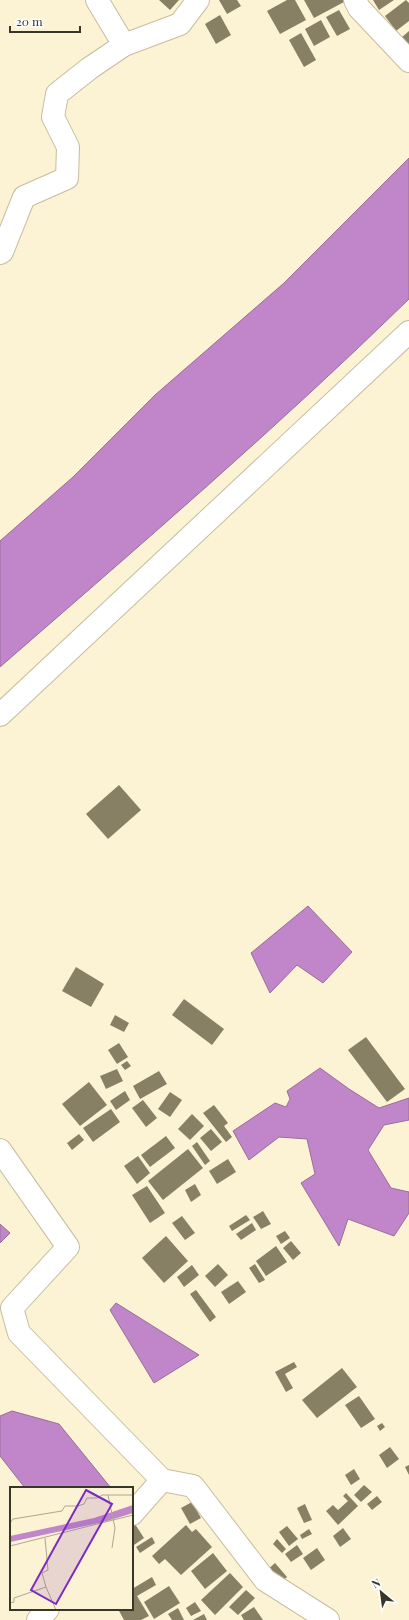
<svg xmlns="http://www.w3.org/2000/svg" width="409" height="1620" font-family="'Playfair Display',serif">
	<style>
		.water { fill: #c186c9; stroke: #986e99 }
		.building { fill: #888064 }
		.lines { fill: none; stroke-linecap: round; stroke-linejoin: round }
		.minor-casing { stroke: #c6bda0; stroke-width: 24 }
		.minor { stroke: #fff; stroke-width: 22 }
		.inset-road { fill: none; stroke: #aea790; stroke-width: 1 }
		.view { fill: #7b2cbf; fill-opacity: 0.15; stroke: #7b2cbf; stroke-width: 2 }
		.inset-edge { fill: none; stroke: #383529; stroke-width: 2 }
	</style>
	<rect width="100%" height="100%" fill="#fcf3d4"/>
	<g class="water">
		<path d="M409,158v141c-131,128 -271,248 -409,368v-126l73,-64 82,-82 129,-112z"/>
		<polygon points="308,906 352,952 323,983 297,965 270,993 251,953"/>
		<polygon points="320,1068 349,1089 379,1108 409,1098 409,1120 384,1125 368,1150 391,1188 409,1192 409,1213 394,1236 348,1219 339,1246 301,1183 315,1174 307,1139 279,1137 249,1160 233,1131 275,1103 286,1107 290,1099 287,1091"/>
		<polygon points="0,1224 10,1233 0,1243"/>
		<polygon points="116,1303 199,1355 154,1383 110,1310"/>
		<polygon points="12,1411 59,1424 111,1488 25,1488 0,1456 0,1416"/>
	</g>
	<g class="building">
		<polygon points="159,0 179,0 170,10"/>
		<polygon points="219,0 237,0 241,6 227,14"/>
		<polygon points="287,0 295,0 306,20 280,34 267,11"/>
		<polygon points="304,0 343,0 344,2 314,18"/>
		<polygon points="373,0 394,0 379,10"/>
		<polygon points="406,0 409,3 409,21 396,31 385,16"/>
		<polygon points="339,10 350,29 337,36 326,17"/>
		<polygon points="220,15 231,35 216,44 205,24"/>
		<polygon points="321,20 330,37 314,46 305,29"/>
		<polygon points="409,31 409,47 401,38"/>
		<polygon points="301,33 316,60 304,67 289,40"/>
		<polygon points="119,785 141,810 108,839 86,814"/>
		<polygon points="76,967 104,984 91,1007 62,991"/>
		<polygon points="184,999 224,1029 212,1045 172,1015"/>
		<polygon points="115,1015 129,1023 124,1032 110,1025"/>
		<polygon points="366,1037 405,1089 387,1102 348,1050"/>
		<polygon points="119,1043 128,1057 117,1064 108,1050"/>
		<polygon points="127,1061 131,1066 125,1070 121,1065"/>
		<polygon points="117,1069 123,1081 106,1089 100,1076"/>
		<polygon points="159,1071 167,1084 140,1099 133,1086"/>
		<polygon points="89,1082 107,1105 80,1126 62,1104"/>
		<polygon points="125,1091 130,1100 116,1110 110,1101"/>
		<polygon points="170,1092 182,1100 170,1117 158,1109"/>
		<polygon points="143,1100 157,1118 146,1127 132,1108"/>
		<polygon points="214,1105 228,1123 224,1126 232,1137 226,1142 203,1113"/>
		<polygon points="111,1109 120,1122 93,1142 83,1128"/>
		<polygon points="192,1114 204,1126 190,1140 178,1129"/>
		<polygon points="211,1129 222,1142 211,1151 200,1138"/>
		<polygon points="79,1134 84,1140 72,1150 67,1143"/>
		<polygon points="166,1136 175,1148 150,1167 141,1155"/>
		<polygon points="197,1142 210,1161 205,1165 192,1146"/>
		<polygon points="188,1149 203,1168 163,1200 148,1181"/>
		<polygon points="138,1156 150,1173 137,1184 124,1166"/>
		<polygon points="228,1159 236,1172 217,1184 209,1171"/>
		<polygon points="195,1184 201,1195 191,1202 185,1190"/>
		<polygon points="147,1186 165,1213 150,1223 132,1195"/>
		<polygon points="263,1211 271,1224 261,1229 253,1217"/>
		<polygon points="246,1215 250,1220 232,1231 229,1226"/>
		<polygon points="182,1216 195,1233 185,1240 172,1223"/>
		<polygon points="252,1223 256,1230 241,1240 236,1234"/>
		<polygon points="285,1231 290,1238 281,1244 276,1236"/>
		<polygon points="166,1236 188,1261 164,1283 142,1258"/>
		<polygon points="291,1241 301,1253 293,1260 283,1248"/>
		<polygon points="276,1246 287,1262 266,1276 256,1261"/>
		<polygon points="218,1264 228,1275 215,1287 205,1276"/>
		<polygon points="255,1264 265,1280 259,1283 249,1268"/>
		<polygon points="192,1265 199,1275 184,1287 177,1277"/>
		<polygon points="238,1281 246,1292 229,1304 221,1292"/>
		<polygon points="196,1290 216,1317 210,1322 190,1294"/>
		<polygon points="294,1362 297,1367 285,1374 293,1388 286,1392 275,1372"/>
		<polygon points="342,1368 357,1387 317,1418 302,1400"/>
		<polygon points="359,1396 375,1419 361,1428 345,1405"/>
		<polygon points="382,1423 385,1427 380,1431 377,1426"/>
		<polygon points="390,1447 399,1459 387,1468 379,1455"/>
		<polygon points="409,1465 409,1475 405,1467"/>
		<polygon points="354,1469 360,1479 351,1485 345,1475"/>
		<polygon points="364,1485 372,1492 361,1502 354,1495"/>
		<polygon points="346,1493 358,1506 338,1525 326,1511 333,1505 338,1510 348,1501 343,1496"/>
		<polygon points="377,1496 382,1502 372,1510 367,1504"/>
		<polygon points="192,1502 201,1518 190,1524 181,1508"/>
		<polygon points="305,1504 312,1520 304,1523 297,1508"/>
		<polygon points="135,1524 144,1538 134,1545 132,1542 132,1526"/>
		<polygon points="186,1525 192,1532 196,1529 212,1547 181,1575 165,1559 159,1564 152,1556"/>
		<polygon points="287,1526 298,1539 289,1546 279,1532"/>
		<polygon points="343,1528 351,1539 340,1547 333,1536"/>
		<polygon points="309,1529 312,1534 302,1539 300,1535"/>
		<polygon points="152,1537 155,1543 140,1553 136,1547"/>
		<polygon points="277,1539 286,1549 282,1553 273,1544"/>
		<polygon points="297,1545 303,1554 291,1562 285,1554"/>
		<polygon points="317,1548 325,1560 311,1570 303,1558"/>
		<polygon points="213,1553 227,1571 205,1589 191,1571"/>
		<polygon points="275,1563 287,1577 278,1585 266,1571"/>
		<polygon points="230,1573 243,1587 215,1615 201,1600"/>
		<polygon points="152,1577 156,1585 137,1596 149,1616 141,1620 124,1620 118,1609 132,1609 132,1589"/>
		<polygon points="169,1586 180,1603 154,1619 144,1602"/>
		<polygon points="246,1590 255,1598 238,1615 229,1607"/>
		<polygon points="195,1602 201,1611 191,1616 186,1608"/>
		<polygon points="254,1607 263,1620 244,1620 241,1615"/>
		<polygon points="178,1608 184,1620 172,1620 168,1614"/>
		<polygon points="204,1614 207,1620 193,1620"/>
	</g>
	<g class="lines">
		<defs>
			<g id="minor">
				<polyline points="97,0 124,45"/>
				<polyline points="355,0 359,8 409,61"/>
				<polyline points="0,253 2,252 24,197 67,178 68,147 53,117 57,94 90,68 124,45 180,24 198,0"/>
				<polyline points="0,715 409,332"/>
				<polyline points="0,1150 68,1247 12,1308 19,1333 162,1480 132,1514"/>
				<polyline points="162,1480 193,1486 265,1580 328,1620"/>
				<polyline points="38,1620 48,1609"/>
			</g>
		</defs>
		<use href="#minor" class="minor-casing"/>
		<use href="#minor" class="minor"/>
	</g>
	<g transform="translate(10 1487)">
		<rect width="123" height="123" fill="#fcf3d4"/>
		<path d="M123,18v8l-29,9 -94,20v-6l84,-18z" fill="#c186c9"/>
		<path class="inset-road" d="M98,8l7,33 -3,20M0,36l3,-4 49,-8 3,-5h13l6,-2 3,-6h10l5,-3h31M0,59l123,-31M36,100l10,23M0,116l4,-1v-4l32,-11 -4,-14 6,-3 -3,-32"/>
		<path class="view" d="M76,3l26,14 -56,100 -25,-14z"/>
		<rect width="123" height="123" class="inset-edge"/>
	</g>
	<g transform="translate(381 1592) rotate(331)" stroke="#ffffff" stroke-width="3" paint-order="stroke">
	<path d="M0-3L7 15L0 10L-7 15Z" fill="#383529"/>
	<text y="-6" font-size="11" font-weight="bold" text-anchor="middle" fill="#383529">N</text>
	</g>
	<path d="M10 26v6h70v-6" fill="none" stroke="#383529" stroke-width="2"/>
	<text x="16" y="26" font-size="12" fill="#383529" stroke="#ffffff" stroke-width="3" paint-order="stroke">20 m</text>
</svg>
